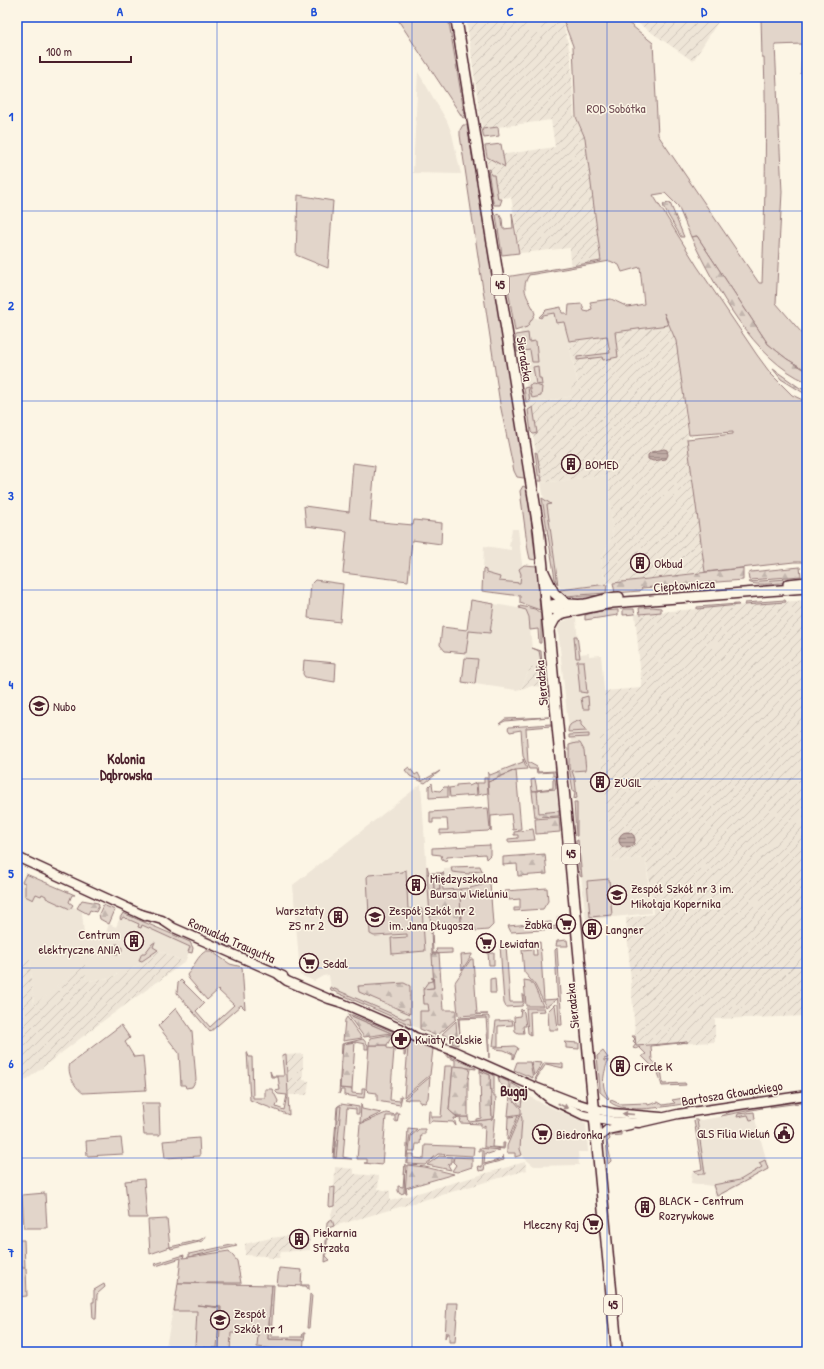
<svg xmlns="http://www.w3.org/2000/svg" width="824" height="1369" font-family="'Patrick Hand',sans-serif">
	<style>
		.built { fill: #eee5d7 }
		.industrial { fill: url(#industrial-furrows) }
		.green { fill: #e2d5ca; stroke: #967a7a }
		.forest { fill: url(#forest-firs); stroke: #967a7a }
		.water { fill: url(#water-rules); stroke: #917474 }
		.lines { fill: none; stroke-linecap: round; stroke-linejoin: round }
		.tertiary-casing { stroke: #4a1f2b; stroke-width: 11 }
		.secondary-casing { stroke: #4a1f2b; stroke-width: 12 }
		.primary-casing { stroke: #4a1f2b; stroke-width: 13 }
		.tertiary { stroke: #fcf5e5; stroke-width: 8 }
		.secondary { stroke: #fcf5e5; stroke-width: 9 }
		.primary { stroke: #fcf5e5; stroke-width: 10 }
		.oneway { fill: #a38a88 }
		.grid { fill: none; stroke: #1d4ed8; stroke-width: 1; stroke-opacity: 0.55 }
		.labels { text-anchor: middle; stroke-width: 3; stroke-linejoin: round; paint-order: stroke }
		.shield { fill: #fcf5e5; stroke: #7f5f63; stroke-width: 1 }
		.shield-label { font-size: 12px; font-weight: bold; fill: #4a1f2b }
		.park-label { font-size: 13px; fill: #704c53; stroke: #fcf5e5 }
		.street-label { font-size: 13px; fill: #4a1f2b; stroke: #fcf5e5 }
		.poi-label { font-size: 13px; fill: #4a1f2b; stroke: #fcf5e5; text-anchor: start }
		.neighbourhood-label { font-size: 14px; font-weight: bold; fill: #4a1f2b; stroke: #fcf5e5 }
		.neatline { fill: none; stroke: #1d4ed8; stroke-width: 1.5 }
		.grid-label { font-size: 13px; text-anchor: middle; font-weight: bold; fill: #1d4ed8 }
	</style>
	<defs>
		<pattern id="industrial-furrows" width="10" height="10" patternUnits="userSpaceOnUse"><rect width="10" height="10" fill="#eee5d7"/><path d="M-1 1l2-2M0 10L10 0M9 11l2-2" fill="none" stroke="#cec4b9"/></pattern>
		<pattern id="forest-firs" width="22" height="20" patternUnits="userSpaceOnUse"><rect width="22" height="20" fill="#e2d5ca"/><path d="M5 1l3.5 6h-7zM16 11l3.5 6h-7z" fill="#c3b6ae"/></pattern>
		<pattern id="water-rules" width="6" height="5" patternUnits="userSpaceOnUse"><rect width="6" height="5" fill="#c0aca5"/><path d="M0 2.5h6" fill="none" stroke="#9e8b87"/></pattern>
	</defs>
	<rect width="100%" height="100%" fill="#fcf5e5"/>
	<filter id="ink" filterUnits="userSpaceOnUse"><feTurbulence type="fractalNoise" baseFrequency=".025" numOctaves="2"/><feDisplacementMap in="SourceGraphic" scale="8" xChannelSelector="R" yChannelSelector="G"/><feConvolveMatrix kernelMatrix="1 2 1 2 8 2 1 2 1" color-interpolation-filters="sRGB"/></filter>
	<g filter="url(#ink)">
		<g class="built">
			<polygon points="418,72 447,121 452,134 461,174 413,173"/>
			<polygon points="554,313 556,323 564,322 578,384 573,396 528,405 519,319 531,317 540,319 543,315"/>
			<polygon points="608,475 613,535 601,559 603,573 607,584 560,590 541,483"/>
			<polygon points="512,529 518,529 525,591 520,596 482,591 484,546 511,550 511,547 509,546"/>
			<polygon points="494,604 523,609 527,611 529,617 532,649 539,651 541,662 539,667 530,668 521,689 516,690 475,684 478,660 465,658 469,630 490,633"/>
			<polygon points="576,618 579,654 589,653 589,656 601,655 608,736 601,741 600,745 613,861 646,858 651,913 586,920 577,836 575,780 573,776 571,739 567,715 558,629 560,623 569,619"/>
			<polygon points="421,784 427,874 444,873 444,868 480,866 483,881 490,883 493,925 492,926 431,930 436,1036 331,990 329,975 323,976 314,981 300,975 293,885"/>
			<polygon points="556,789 559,811 539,813 537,791"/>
			<polygon points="17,881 82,911 84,935 100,939 105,935 109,924 116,927 121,915 191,947 185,962 158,950 126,973 118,975 117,974 110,978 86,981 84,965 34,1006 30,960 17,961"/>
			<polygon points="568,913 569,925 566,928 557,929 556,916"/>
			<polygon points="522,1092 543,1104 582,1121 586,1124 588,1152 578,1152 579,1165 534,1166 524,1158 520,1149"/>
			<polygon points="753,1112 769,1169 716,1198 712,1186 691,1183 692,1172 702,1169 694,1121"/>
			<polygon points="178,1283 272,1285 268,1339 304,1340 303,1352 165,1352"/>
		</g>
		<g class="industrial">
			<polygon points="466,17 554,17 554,21 563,22 571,57 574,115 585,138 601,262 571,266 570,248 520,253 511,197 493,199 486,157 555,147 551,120 482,129"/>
			<polygon points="629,17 721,17 693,61"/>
			<polygon points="661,306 676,341 705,572 607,583 603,573 601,559 613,535 608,475 541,483 528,405 573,396 571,384 578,383 564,322"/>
			<polygon points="807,600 807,1016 715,1019 715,1042 636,1046 626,918 653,914 646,858 613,861 600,745 600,736 608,736 604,691 642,688 635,614"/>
			<polygon points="542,666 546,687 532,686 521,689 530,668"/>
			<polygon points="158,950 185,962 103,1021 17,1087 17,961 30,960 34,1005 85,964 86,981 110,978 124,971 126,973"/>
			<polygon points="303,1054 303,1080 309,1081 307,1095 288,1095 286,1055"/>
			<polygon points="525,1162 527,1170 334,1226 331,1214 334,1206 335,1167 354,1169 354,1174 379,1176 378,1189 390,1191 390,1201"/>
			<polygon points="301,1234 301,1237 310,1236 310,1250 281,1252 279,1258 268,1258 266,1256 245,1255 245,1244 271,1238"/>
		</g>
		<g class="green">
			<polygon points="396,17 448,17 465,117 463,118"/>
			<path d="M562,17h59l32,26 5,92 101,148h3c3,-75 5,-150 2,-226h-2l-1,-40h46v53l-6,4 1,-30 -27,1 7,147 -6,111 31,36v32l-20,-12 -19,-15 -71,-108 -6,1 -13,-31 -13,-13 -12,2 44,71 60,89 14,19 21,21 15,7v160h-13l-89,10 -18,-133 46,-5v-2l-44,3 -13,-94 -12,-28 4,12 -53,7 3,25 -15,3 -1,-3 -25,3v-3l33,-4 -3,-17 -38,5 -5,-19 -8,1 -2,-10 -11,2 -2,3 -2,-1 7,-7 15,-3 1,6h4l2,3 1,-11 13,-1 2,7 5,1v-2l3,-1 -2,-7 21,-3 17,8 16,-3 -4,-37 -18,5 -3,-7 -9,-4 -81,14c-11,17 3,26 6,39l-8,13 -12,4 -9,-54 95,-16 -16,-123 -9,-21 -3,-71z"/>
			<polygon points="463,125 467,125 526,478 524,478 517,477 514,471 500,404 460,135 460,130"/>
			<polygon points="498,127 499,136 484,138 482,129"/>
			<polygon points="501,144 505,167 487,157 485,146"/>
			<polygon points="490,169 491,175 494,175 498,199 502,199 500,205 494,205 493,202 488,170"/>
			<polygon points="298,195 333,201 328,268 296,255"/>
			<polygon points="512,213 519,253 502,255 496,215 499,214 502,219 503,229 513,228"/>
			<polygon points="528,333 529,342 536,341 538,362 532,362 530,350 517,352 515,335"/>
			<polygon points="538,366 539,378 541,378 542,385 536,384 533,367"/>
			<polygon points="533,384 542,387 541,396 532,398 529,385"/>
			<polygon points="528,387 530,402 526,402 524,388"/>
			<polygon points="533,407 537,433 533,434 531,432 528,410"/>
			<polygon points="535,452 537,453 542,481 539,481"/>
			<polygon points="353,463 375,466 370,521 413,525 414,520 442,523 441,544 412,540 408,581 343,573 347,531 306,526 304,506 349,512"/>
			<polygon points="523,486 527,488 536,560 530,559 528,550 520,491"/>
			<polygon points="542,498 551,504 547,505 558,585 555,579"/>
			<polygon points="524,565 537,566 540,610 520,603 520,596 482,591 483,569 486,570 486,573 500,577 499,581 520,583 521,574 519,569"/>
			<path d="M800,578l-3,3c-9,1 -42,6 -48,1z"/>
			<polygon points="315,580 343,584 340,622 308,618 311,584"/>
			<polygon points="607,584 606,593 565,596 560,590"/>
			<polygon points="604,595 584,600 567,599 567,597"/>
			<polygon points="471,600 494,604 490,633 469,631 466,653 445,651 440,645 442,627 467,630"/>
			<polygon points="785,600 786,602 744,605 745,603"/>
			<polygon points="738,604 739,605 697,609 697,607"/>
			<polygon points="520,606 535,609 541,614 541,643 539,643 538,629 530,630 529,617 526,610 519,608"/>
			<polygon points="652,607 661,608 661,612 640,614 639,608"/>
			<polygon points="623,609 634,609 635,614 623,615"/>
			<polygon points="618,610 618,615 585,620 585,615 600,611"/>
			<polygon points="574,636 577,636 580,658 576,658"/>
			<polygon points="532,648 541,651 542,664 546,681 542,669 536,668 539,667 541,662 539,651"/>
			<polygon points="465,658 478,659 475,684 462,682"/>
			<polygon points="304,660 336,663 335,682 305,677 303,674"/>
			<polygon points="577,661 584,661 587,693 580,692"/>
			<polygon points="588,696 589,709 583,709 581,698"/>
			<polygon points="549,717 505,721 499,724 505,719"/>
			<path d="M581,720v5l6,6 -19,1c0,-9 5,-9 13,-12z"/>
			<polygon points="551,724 551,726 526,728 528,762 537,767 538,772 555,771 556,776 553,776 553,772 537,773 536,769 529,769 523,756 521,730 510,732 508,729 509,727"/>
			<polygon points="589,734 589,737 569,738 569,735"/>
			<polygon points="576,743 580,743 584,750 586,770 572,771 575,780 577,798 574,799 575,791 573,791 569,766 569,745"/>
			<polygon points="409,767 415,775 418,773 422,781 440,771 425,783 410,776 405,770"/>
			<polygon points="516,770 521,829 513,830 511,814 491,816 491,831 488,782"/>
			<polygon points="484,778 487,778 488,793 478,795 477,783 484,783"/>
			<polygon points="535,779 537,790 553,788 553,779 555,779 556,789 532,791 531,780"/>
			<polygon points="432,783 433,790 440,791 444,787 448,787 448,797 429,798 429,786"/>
			<polygon points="476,783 477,795 450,797 449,788 456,787 456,785 468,784 469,786"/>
			<polygon points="574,802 577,802 577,836 576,836"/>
			<polygon points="488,808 490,829 488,831 440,834 440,830 448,830 447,819 433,819 433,823 430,823 430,812"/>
			<polygon points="533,829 535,840 508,842 508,839 518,838 518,835 514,835 514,832"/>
			<polygon points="578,840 582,877 580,876 576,841"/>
			<polygon points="490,845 490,855 486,859 485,854 447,857 446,861 442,859 441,855 432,854 432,848"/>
			<polygon points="427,866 429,873 444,873 439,874 440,890 434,890 433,874 427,874"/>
			<polygon points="480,866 482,871 470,872 469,874 452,872 451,867"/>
			<polygon points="406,870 408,909 422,909 425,951 392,954 391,938 407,937 407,934 374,936 370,934 367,877 369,875 403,872 403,871"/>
			<polygon points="26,874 75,895 72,895 69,902 73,905 70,909 46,898 46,896 42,894 41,896 36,894 33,900 25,896 25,883 22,882"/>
			<polygon points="609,879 612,915 590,917 587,881"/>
			<polygon points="482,882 490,883 493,925 488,930 476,931 475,927 461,928 460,889 468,888 470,893 470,888 482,885"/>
			<polygon points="547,888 548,901 543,909 514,911 514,908 520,908 520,899 509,900 509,898 506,898 505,891"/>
			<polygon points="123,913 190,942 193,948 192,953 188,952 190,947 142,925 141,928 138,927 139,924 123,917 121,920 120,918"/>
			<polygon points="551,922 552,927 557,926 557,929 511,932 508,926"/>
			<polygon points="431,929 432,929 433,953 437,953 436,949 452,949 452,953 432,954"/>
			<polygon points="567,940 568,946 556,946 557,941"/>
			<polygon points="155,942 153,947 158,950 142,961 139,960 142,953 145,953 152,944"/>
			<polygon points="540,942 544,1000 557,999 546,1007 535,985 524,972 522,950 533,949 533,955 537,955 536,943"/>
			<circle cx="117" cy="949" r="5"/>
			<polygon points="500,945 506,945 510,1002 523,1002 522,995 524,995 524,1003 522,1006 506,1007 504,1003"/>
			<polygon points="557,948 562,1025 559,1025 555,950"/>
			<path d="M206,951h5l19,13 12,3 3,42 -4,-4 -31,27 -33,-39 1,-10 3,-3 23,23 -8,8 14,16 24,-22 -16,-15 -11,10 -18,-21 -2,-4c6,-7 11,-20 19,-24z"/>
			<polygon points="488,953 494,953 494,965 489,965"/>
			<polygon points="472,954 472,955 462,970 461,955"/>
			<polygon points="471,959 473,959 477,1014 488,1014 459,1016 458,1015 455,982"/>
			<polygon points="432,977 434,988 423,989 428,982 432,981"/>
			<polygon points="495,978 496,993 490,993 490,979"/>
			<polygon points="524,980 530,981 534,986 543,1006 526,1006"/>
			<polygon points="330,987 404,1019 408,1017 410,1018 411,1025 331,990"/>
			<polygon points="555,1004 558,1030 549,1030 548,1011"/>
			<polygon points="176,1008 192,1031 196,1080 192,1087 186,1088 185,1085 181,1085 179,1053 158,1026"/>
			<polygon points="526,1008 544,1008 545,1011 530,1012 531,1035 528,1033"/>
			<polygon points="521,1009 524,1012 526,1026 523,1026 524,1033 518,1033 515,1031 514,1017 520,1016"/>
			<polygon points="349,1015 353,1015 394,1032 391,1033"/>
			<polygon points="488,1016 489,1017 489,1058 486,1018 459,1019 460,1035 458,1019 459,1018"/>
			<polygon points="512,1020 513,1025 498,1026 498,1046 493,1046 496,1021"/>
			<path d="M121,1025l9,13 -5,4 9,15 9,-1 3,34 -63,3c-7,-4 -17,-20 -13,-29z"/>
			<polygon points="632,1036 635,1036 636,1046 688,1042 651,1046 652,1060 661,1069 663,1084 685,1083 686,1085 662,1086 658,1072 642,1056 646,1054 639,1047 636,1049 633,1048 636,1044 633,1041 635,1039"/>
			<polygon points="363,1039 368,1045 368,1049 365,1049 365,1044 355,1042 340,1088 352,1089 352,1093 362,1094 362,1088 365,1088 364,1098 344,1095 344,1090 341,1090 339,1094 342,1044"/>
			<polygon points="411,1039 433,1049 430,1075 404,1097 408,1047"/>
			<polygon points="564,1042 579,1043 579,1049 566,1048 566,1044"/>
			<polygon points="369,1045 387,1045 387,1048 393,1049 393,1047 406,1050 405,1056 404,1056 404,1051 394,1050 390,1100 400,1101 400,1096 402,1096 400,1105 377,1101 377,1093 369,1092 366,1089"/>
			<polygon points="515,1046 518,1048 513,1059 513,1054 504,1050 495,1049 495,1047"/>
			<path d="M603,1051l5,7 -4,1v2l4,-1c-3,11 -9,26 1,38l-1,1 -8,-7v-4l-3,-32z"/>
			<polygon points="247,1052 249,1057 252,1057 253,1098 265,1098 265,1089 272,1089 278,1101 276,1107 284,1110 287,1095 278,1094 275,1091 280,1090 278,1077 271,1077 270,1071 272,1076 284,1076 282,1055 286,1054 289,1115 250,1100"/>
			<polygon points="447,1055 476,1068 476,1069 455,1066 455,1060 447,1057"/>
			<polygon points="517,1062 530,1062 533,1078 514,1070"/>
			<polygon points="531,1062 542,1063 534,1076"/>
			<polygon points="544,1063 563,1064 563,1068 546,1064 536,1079 537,1080 535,1079"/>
			<polygon points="445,1066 453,1066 449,1110 457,1117 468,1117 469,1122 492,1119 490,1075 480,1071 480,1069 494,1075 494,1097 496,1097 492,1147 503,1148 503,1143 505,1143 504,1149 484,1147 485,1125 481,1128 481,1124 460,1123 461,1119 454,1118 456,1126 453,1122 432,1121 428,1124 429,1111 431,1111 431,1117 441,1117"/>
			<polygon points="430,1077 428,1098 425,1103 419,1102 419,1099 408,1099 408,1100 404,1099"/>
			<polygon points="498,1077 509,1082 509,1090 500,1084"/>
			<polygon points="511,1083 520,1088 523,1093 521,1107 510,1094"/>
			<polygon points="510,1096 521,1109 521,1114 508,1116"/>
			<path d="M684,1098l5,5c-20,3 -64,12 -79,-1l1,-2 9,4 27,-1 1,2 10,-3 5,3 12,-2 -3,-3z"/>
			<polygon points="807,1099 807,1102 770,1107 771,1104"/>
			<polygon points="141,1103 159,1103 160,1135 144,1135"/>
			<polygon points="341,1104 359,1107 359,1114 356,1114 356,1109 347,1108 343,1157 352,1159 333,1158 337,1107"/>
			<polygon points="361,1104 362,1109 381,1113 360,1123"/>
			<polygon points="759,1106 762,1108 721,1116 734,1110"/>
			<polygon points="754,1112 755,1119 750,1120 748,1115 737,1117 738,1114"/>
			<polygon points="386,1113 396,1115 396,1113 399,1113 397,1122 395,1121 395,1116 386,1116 382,1165 364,1163 367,1163 367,1159 357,1159 360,1124"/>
			<polygon points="520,1115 521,1115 522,1119 520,1149 522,1155 515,1157 515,1153 507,1153 507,1146"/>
			<polygon points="518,1116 508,1140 507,1140 508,1117"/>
			<polygon points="694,1120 697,1120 705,1174 699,1174 694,1171 702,1169"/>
			<polygon points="408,1128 417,1129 410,1135 406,1163"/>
			<polygon points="419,1129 425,1129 425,1134 421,1134 420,1144 416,1144 415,1151 409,1151 411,1136"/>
			<polygon points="621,1133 621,1135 609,1136 610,1139 607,1142 611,1161 608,1164 606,1139 608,1135"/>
			<polygon points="121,1138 123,1154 87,1156 86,1141"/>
			<polygon points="199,1138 200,1156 165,1158 163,1141"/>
			<polygon points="425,1145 474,1147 473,1156 438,1154 425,1165 408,1164 408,1154 414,1154 414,1158 424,1159"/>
			<polygon points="479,1148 500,1150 488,1154 485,1153 484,1164 502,1159 503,1155 504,1160 485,1165 484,1170 479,1171 478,1166 482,1167 483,1151 479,1151"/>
			<polygon points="439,1156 452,1157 452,1162 448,1165 451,1170 427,1165"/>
			<polygon points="454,1157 472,1158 472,1167 457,1172 452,1171 456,1165 453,1162"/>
			<polygon points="765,1160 768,1169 717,1196 713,1185 740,1180 762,1167 759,1163"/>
			<polygon points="405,1164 404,1193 400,1194 398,1191 398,1186 403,1187"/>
			<polygon points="144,1179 147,1218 129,1218 125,1181"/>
			<polygon points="335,1187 334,1206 330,1207 329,1206 330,1188"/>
			<polygon points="45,1193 47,1228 24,1228 22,1195"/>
			<polygon points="167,1219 170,1247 150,1254 148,1220"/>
			<polygon points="332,1219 334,1226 328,1228 326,1256 330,1260 325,1262 327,1222"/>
			<polygon points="206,1236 203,1241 171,1249 170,1247 200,1240"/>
			<polygon points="17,1240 24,1240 25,1267 17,1267"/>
			<polygon points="236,1244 237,1246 189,1257 189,1254"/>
			<polygon points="229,1251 237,1261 241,1283 178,1283 181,1258 156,1266 155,1264 184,1255 183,1258"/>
			<polygon points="17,1268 26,1268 27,1296 17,1297"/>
			<polygon points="279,1268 302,1270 301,1285 309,1285 309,1290 306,1286 277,1285"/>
			<polygon points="178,1283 272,1285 268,1339 304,1340 303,1352 287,1352 284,1350 257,1347 258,1334 231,1333 230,1352 194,1352 194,1348 219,1349 221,1307 197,1305 220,1308 217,1348 195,1347 197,1311 174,1311"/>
			<polygon points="104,1284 105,1287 97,1294 96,1319 93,1319 92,1302 94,1302 94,1290"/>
			<polygon points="310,1294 312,1295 309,1328 307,1328"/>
			<polygon points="447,1303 458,1303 455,1342 449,1342 449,1333 447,1333 445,1338"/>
		</g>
		<g class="forest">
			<polygon points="670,203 684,237 681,237 664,208 663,204"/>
			<path d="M697,236l71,108 19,15 20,12v11c-53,-22 -92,-95 -116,-145z"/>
			<polygon points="773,369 800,388 807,390 807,395 781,379"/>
			<polygon points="800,567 801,576 749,580 748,574 751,572"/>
			<polygon points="743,568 743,580 642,588 640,591 615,593 613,583"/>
			<polygon points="523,759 527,769 515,770 488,782 488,772 490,775 523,762"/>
			<polygon points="532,791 537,791 539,813 559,811 559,816 535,817"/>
			<polygon points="559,817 560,832 536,834 535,819"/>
			<polygon points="545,854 547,874 518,876 517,864 503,865 503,857"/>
			<polygon points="427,874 433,874 434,890 440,890 439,874 444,874 442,878 443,890 460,889 461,928 431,929"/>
			<polygon points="82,900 98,903 99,906 96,912 90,910 88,914 77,908"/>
			<polygon points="103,905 115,910 109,924 100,919 99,914"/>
			<polygon points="432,954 439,954 443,1010 456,1010 456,1019 437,1036 420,1029 420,1011 429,1011 428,1004 424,1004 423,989 434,988"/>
			<polygon points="404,983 410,986 410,1014 359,992 358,986"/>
			<polygon points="348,1015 349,1015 391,1033 364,1037"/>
			<polygon points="347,1017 362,1038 343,1041 345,1020"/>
			<polygon points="456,1021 458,1045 452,1043 453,1039 442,1034"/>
			<polygon points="393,1034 387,1045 369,1045 370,1038"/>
			<polygon points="355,1042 352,1089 340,1088 343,1044"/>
			<polygon points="453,1066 464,1067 470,1069 468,1080 468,1117 457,1117 449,1110"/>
			<polygon points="480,1071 490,1075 492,1119 476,1121 476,1119 481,1118"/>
			<polygon points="338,1106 341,1106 336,1158 334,1157"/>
			<polygon points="407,1165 425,1167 454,1174 406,1188 407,1193 405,1193"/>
			<polygon points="272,1285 274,1285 271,1337 302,1337 303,1333 305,1333 304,1340 268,1339"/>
		</g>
		<g class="water">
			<polygon points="664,449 667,450 668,455 666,459 653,461 648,459 648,455 651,452"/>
			<circle cx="627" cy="840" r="8"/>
		</g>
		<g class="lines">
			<defs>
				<g id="tertiary">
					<polyline points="17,857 145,916"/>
					<polyline points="141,914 162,920 174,928 283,976"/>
					<polyline points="279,975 287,981 329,999 342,1003 404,1030 415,1037 454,1051 535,1087 576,1103 595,1109 613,1113 661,1117"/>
					<polyline points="540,1091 550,1099 583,1115 612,1121 639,1123 678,1114 807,1095"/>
					<polyline points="597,1139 607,1130 630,1125"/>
				</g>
				<g id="secondary">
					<polyline points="544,572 554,593 566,603"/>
					<polyline points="788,584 807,582"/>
					<polyline points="547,607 563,613 612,603 807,588"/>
					<path d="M547,607c12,-7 24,-1 38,-3 12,-2 22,-7 34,-7"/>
					<polyline points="549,630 555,619 563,613"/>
				</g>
				<polyline id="primary" points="456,17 539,531 617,1352"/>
			</defs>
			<use href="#tertiary" class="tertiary-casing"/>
			<use href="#secondary" class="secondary-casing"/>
			<use href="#primary" class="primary-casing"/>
			<use href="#tertiary" class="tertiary"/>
			<use href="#secondary" class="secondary"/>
			<use href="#primary" class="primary"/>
		</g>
		<defs><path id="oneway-solid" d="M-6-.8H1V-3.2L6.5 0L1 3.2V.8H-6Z"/></defs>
		<g class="oneway">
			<use href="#oneway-solid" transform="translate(563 1106) rotate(27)"/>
			<use href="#oneway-solid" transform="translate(628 1114) rotate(-175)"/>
		</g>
	</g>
	<path class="grid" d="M217,17v1335M412,17v1335M607,17v1335M17,211h790M17,401h790M17,590h790M17,779h790M17,968h790M17,1158h790"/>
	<defs>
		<symbol id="building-ring" viewBox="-11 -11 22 22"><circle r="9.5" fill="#fcf5e5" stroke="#4a1f2b" stroke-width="1.5"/><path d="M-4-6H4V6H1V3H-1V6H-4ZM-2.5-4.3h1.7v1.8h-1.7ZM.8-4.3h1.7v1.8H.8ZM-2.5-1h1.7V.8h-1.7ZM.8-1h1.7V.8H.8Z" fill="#4a1f2b"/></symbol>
		<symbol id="school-ring" viewBox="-11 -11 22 22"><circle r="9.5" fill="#fcf5e5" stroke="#4a1f2b" stroke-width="1.5"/><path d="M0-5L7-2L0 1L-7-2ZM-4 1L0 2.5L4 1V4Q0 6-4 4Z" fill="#4a1f2b"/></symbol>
		<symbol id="supermarket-ring" viewBox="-11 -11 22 22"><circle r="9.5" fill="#fcf5e5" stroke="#4a1f2b" stroke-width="1.5"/><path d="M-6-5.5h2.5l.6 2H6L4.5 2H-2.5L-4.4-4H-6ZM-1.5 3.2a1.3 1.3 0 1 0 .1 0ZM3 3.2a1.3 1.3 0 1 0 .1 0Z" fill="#4a1f2b"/></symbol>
		<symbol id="pharmacy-ring" viewBox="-11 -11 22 22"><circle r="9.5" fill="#fcf5e5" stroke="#4a1f2b" stroke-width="1.5"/><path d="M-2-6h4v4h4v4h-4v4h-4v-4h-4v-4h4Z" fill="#4a1f2b"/></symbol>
		<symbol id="civic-ring" viewBox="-11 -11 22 22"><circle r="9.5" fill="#fcf5e5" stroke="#4a1f2b" stroke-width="1.5"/><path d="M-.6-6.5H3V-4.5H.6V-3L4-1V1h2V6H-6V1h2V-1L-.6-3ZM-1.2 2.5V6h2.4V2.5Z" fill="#4a1f2b"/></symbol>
	</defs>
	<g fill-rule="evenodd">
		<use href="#building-ring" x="560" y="453" width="22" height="22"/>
		<use href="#building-ring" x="629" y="552" width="22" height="22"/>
		<use href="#school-ring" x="28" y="695" width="22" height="22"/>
		<use href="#building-ring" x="589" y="771" width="22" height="22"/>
		<use href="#building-ring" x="405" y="874" width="22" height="22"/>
		<use href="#school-ring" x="606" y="884" width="22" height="22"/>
		<use href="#building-ring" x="327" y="906" width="22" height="22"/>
		<use href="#school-ring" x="364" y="906" width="22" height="22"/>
		<use href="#supermarket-ring" x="555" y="913" width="22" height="22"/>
		<use href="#building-ring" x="581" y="918" width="22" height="22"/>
		<use href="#building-ring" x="123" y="930" width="22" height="22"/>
		<use href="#supermarket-ring" x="475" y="932" width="22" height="22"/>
		<use href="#supermarket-ring" x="298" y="952" width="22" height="22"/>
		<use href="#pharmacy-ring" x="390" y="1028" width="22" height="22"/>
		<use href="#building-ring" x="609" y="1055" width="22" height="22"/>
		<use href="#civic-ring" x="773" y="1122" width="22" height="22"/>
		<use href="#supermarket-ring" x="531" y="1123" width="22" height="22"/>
		<use href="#building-ring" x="634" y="1196" width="22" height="22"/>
		<use href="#supermarket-ring" x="582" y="1213" width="22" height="22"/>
		<use href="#building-ring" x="288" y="1228" width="22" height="22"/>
		<use href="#school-ring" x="209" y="1309" width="22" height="22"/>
	</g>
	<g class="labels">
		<g class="shield">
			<rect x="491" y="275" width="18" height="20" rx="3"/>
			<rect x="562" y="844" width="18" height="20" rx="3"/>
			<rect x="604" y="1295" width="18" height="20" rx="3"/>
		</g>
		<g class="shield-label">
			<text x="500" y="289">45</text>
			<text x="571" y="858">45</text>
			<text x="613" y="1309">45</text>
		</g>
		<g class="park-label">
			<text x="616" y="113">ROD Sobótka</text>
		</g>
		<g class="street-label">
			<text transform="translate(525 359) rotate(81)" y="5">Sieradzka</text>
			<text transform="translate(684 585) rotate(-4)" y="5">Ciepłownicza</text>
			<text transform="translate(541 683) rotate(-95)" y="5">Sieradzka</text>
			<text transform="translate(232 940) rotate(24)" y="5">Romualda Traugutta</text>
			<text transform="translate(572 1006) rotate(-96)" y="5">Sieradzka</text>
			<text transform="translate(732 1093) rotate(-9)" y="5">Bartosza Głowackiego</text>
		</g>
		<g class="poi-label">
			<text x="585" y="469">BOMED</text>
			<text x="654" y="568">Okbud</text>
			<text x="53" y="711">Nubo</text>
			<text x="614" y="787">ZUGIL</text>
			<text x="430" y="883">Międzyszkolna<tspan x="430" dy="15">Bursa w Wieluniu</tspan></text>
			<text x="631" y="893">Zespół Szkół nr 3 im.<tspan x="631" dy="15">Mikołaja Kopernika</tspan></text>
			<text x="324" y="915" text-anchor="end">Warsztaty<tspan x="324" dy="15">ZS nr 2</tspan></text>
			<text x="389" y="915">Zespół Szkół nr 2<tspan x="389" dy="15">im. Jana Długosza</tspan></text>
			<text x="552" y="929" text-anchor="end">Żabka</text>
			<text x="606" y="934">Langner</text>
			<text x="120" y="939" text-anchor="end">Centrum<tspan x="120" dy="15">elektryczne ANIA</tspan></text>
			<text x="500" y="948">Lewiatan</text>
			<text x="323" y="968">Sedal</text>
			<text x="415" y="1044">Kwiaty Polskie</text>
			<text x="634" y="1071">Circle K</text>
			<text x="770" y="1138" text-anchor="end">GLS Filia Wieluń</text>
			<text x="556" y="1139">Biedronka</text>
			<text x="659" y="1205">BLACK - Centrum<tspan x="659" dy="15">Rozrywkowe</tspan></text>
			<text x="579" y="1229" text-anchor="end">Mleczny Raj</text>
			<text x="313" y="1237">Piekarnia<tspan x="313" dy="15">Strzała</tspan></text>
			<text x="234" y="1318">Zespół<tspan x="234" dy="15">Szkół nr 1</tspan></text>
		</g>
		<g class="neighbourhood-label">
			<text x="126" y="764">Kolonia<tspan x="126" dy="16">Dąbrowska</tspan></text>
			<text x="514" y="1096">Bugaj</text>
		</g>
	</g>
	<rect width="824" height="1369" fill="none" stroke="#fcf5e5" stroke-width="44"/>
	<path d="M40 56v6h91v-6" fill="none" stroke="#4a1f2b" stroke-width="2"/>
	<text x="46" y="56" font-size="12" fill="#4a1f2b" stroke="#fcf5e5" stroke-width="3" paint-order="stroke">100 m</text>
	<rect x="22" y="22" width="780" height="1325" class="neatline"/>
	<g class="grid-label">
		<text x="120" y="16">A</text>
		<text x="314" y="16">B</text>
		<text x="510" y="16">C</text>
		<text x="704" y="16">D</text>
		<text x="11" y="121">1</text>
		<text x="11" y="310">2</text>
		<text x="11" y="500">3</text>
		<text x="11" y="689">4</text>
		<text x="11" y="878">5</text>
		<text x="11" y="1068">6</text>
		<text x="11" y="1257">7</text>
	</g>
</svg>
